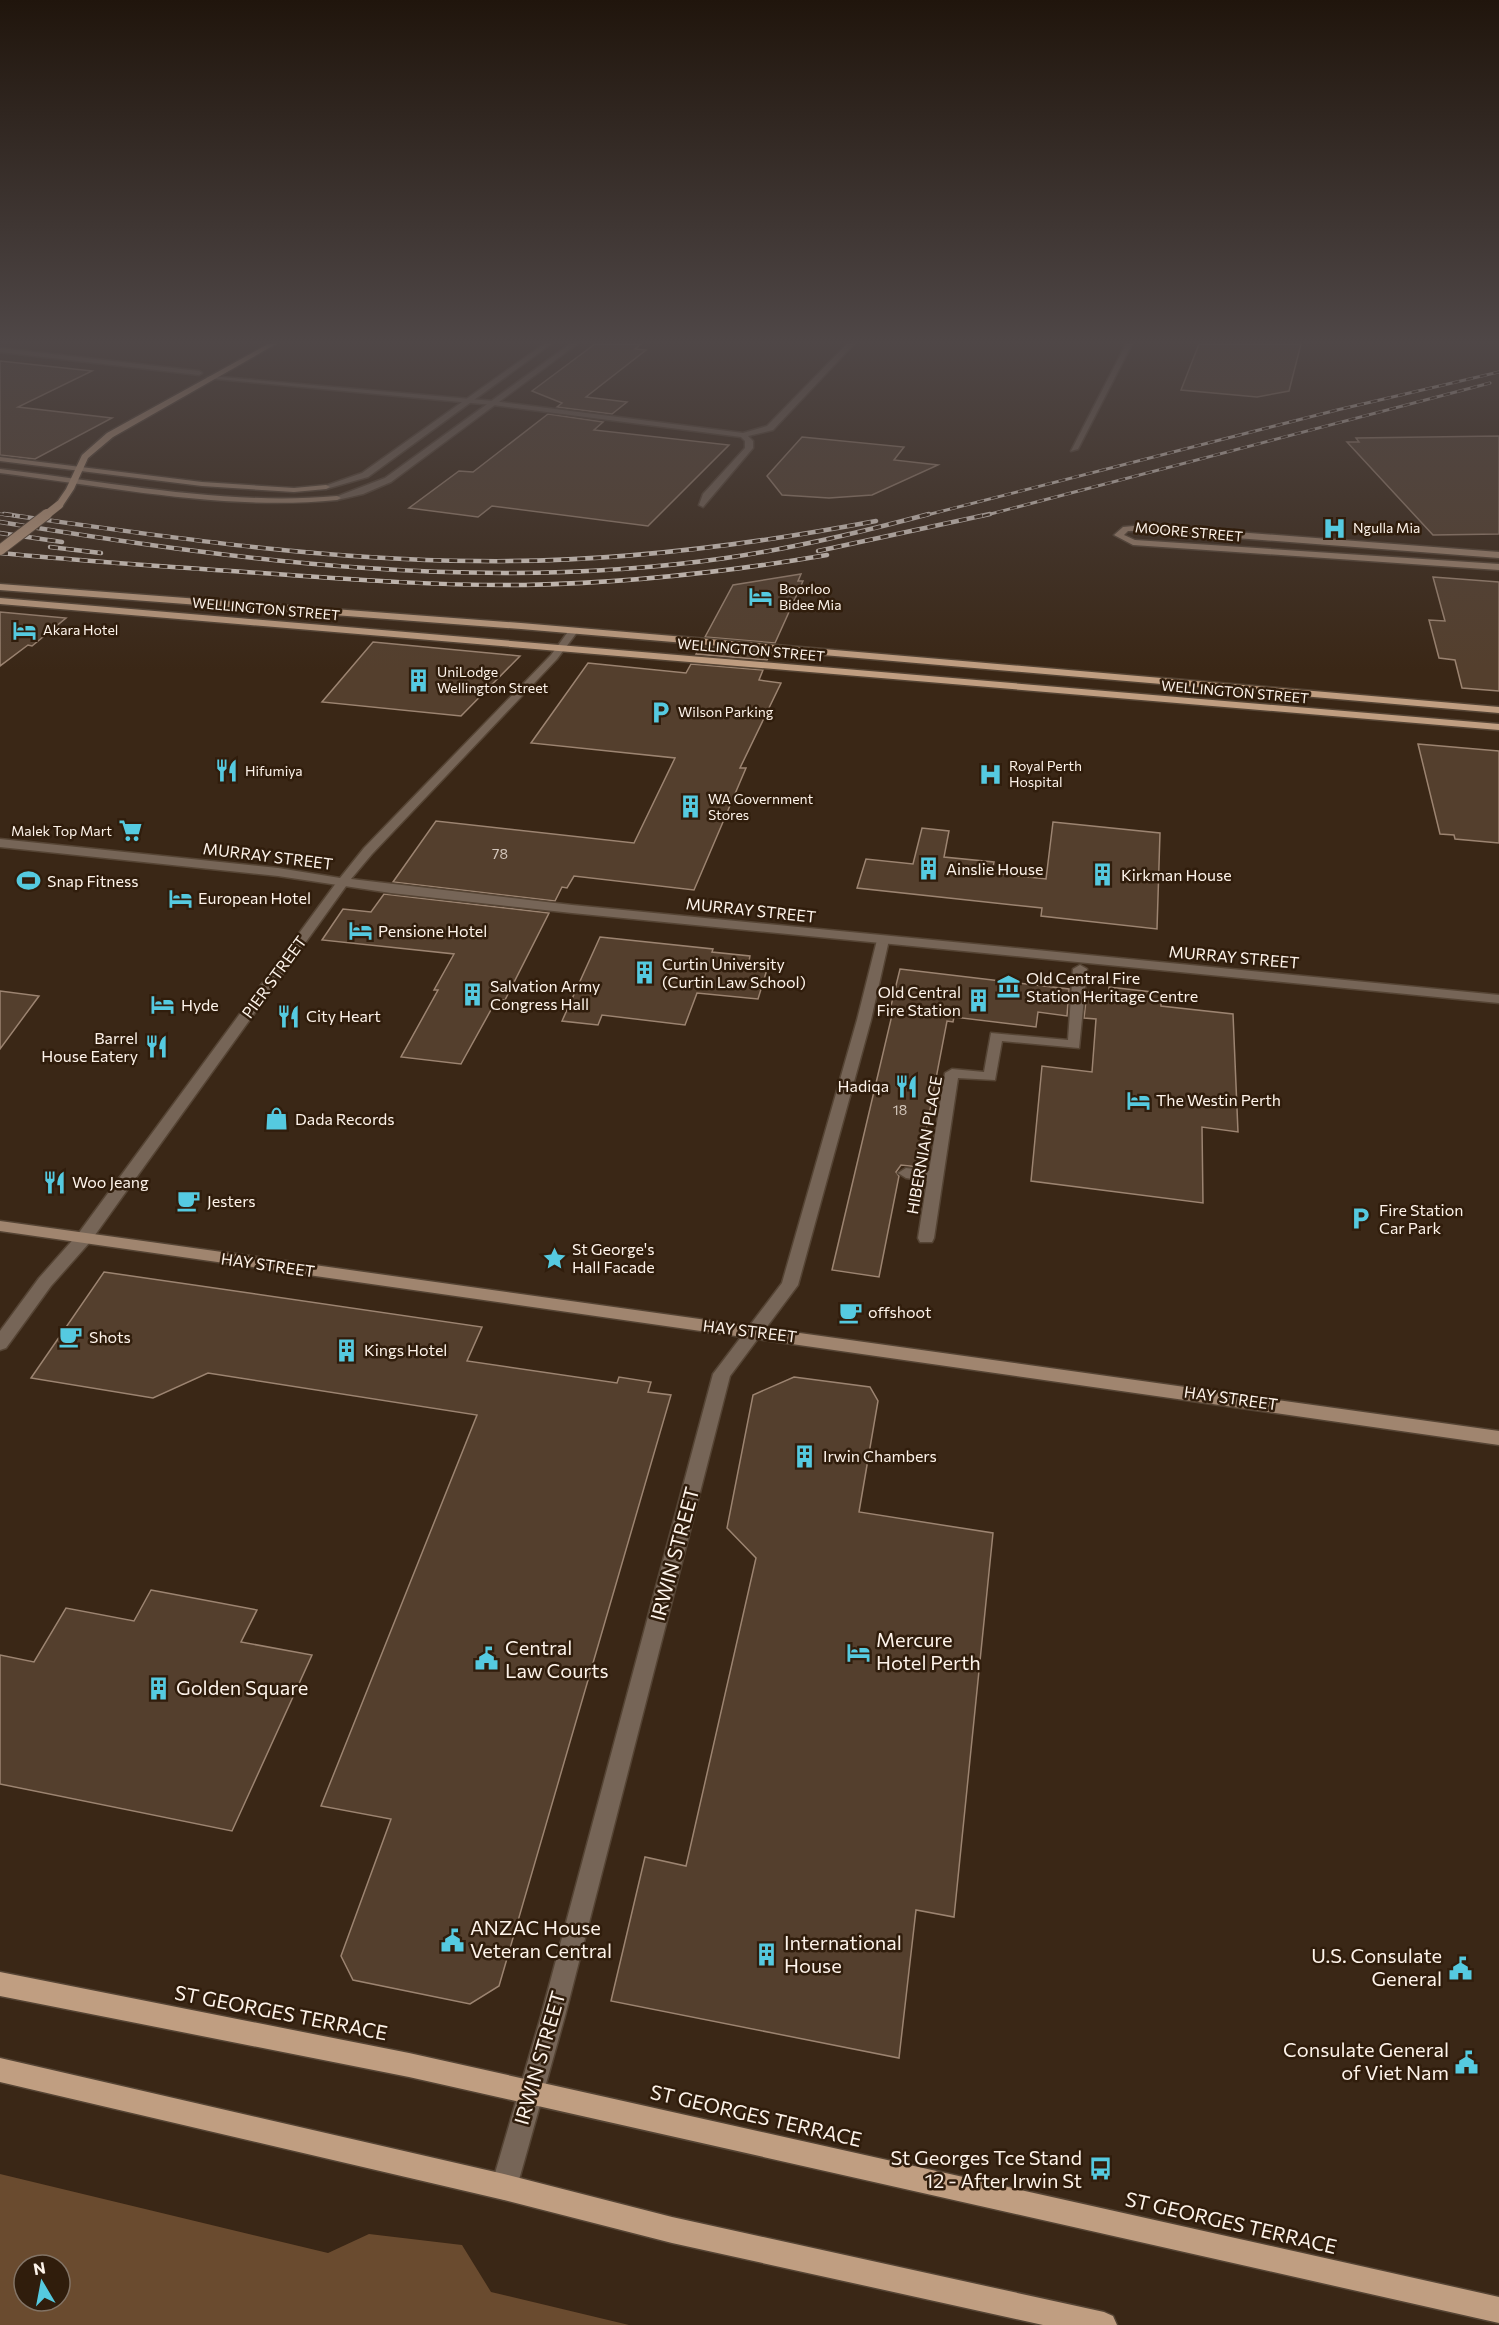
<svg xmlns="http://www.w3.org/2000/svg" width="1499" height="2325" font-family="Commissioner,sans-serif">
	<style>
		.green { fill: #6a4b2f; fill-rule: evenodd }
		.building { fill: #543f2d; stroke: #9c8471; stroke-width: 1.5 }
		.lines { fill: none; stroke-linecap: round; stroke-linejoin: round }
		.pedestrian-casing { stroke: #554434; stroke-width: 3 }
		.minor-casing { stroke: #554434; stroke-width: 3 }
		.tertiary-casing { stroke: #554434; stroke-width: 3 }
		.secondary-casing { stroke: #554434; stroke-width: 3 }
		.primary-casing { stroke: #554434; stroke-width: 3 }
		.pedestrian { fill: #766557; fill-rule: evenodd }
		.minor { fill: #766557; fill-rule: evenodd }
		.tertiary { fill: #766557; fill-rule: evenodd }
		.secondary { fill: #a0856f; fill-rule: evenodd }
		.primary { fill: #c09e81; fill-rule: evenodd }
		.rail-far1-casing { stroke: #e6dbd1; stroke-width: 3 }
		.rail-casing { stroke: #e6dbd1; stroke-width: 4.5 }
		.rail-far1 { stroke: #301d0c; stroke-width: 2; stroke-dasharray: 7; stroke-linecap: butt }
		.rail { stroke: #301d0c; stroke-width: 3; stroke-dasharray: 8; stroke-linecap: butt }
		.primary-bridge-far1-casing { stroke: #554434; stroke-width: 9; stroke-linecap: butt }
		.primary-bridge-casing { stroke: #554434; stroke-width: 12; stroke-linecap: butt }
		.primary-bridge-far1 { stroke: #c09e81; stroke-width: 8 }
		.primary-bridge { stroke: #c09e81; stroke-width: 10 }
		.labels { text-anchor: middle; stroke-width: 5; stroke-linejoin: round; paint-order: stroke }
		.far-poi-label { font-size: 14px; fill: #fdf3ea; stroke: #301d0c; text-anchor: start }
		.far-street-label { font-size: 14px; fill: #fdf3ea; stroke: #301d0c }
		.number-label { font-size: 14px; fill: #d3c6bb }
		.street-label { font-size: 16px; fill: #fdf3ea; stroke: #301d0c }
		.poi-label { font-size: 16px; fill: #fdf3ea; stroke: #301d0c; text-anchor: start }
		.near-street-label { font-size: 20px; fill: #fdf3ea; stroke: #301d0c }
		.near-poi-label { font-size: 20px; fill: #fdf3ea; stroke: #301d0c; text-anchor: start }
	</style>
	<rect width="100%" height="100%" fill="#3a2716"/>
	<path class="green" d="M0,2174l328,79 41,-19 93,11 29,47 138,33h-629zM24,2265h36v36h-36z"/>
	<g class="building">
		<polygon points="595,344 641,344 635,349 646,350 586,397 627,402 612,414 557,407 562,403 532,391"/>
		<polygon points="1199,344 1301,344 1289,391 1257,397 1181,390"/>
		<polygon points="0,361 92,371 18,407 112,418 35,459 0,455"/>
		<polygon points="548,414 603,422 594,430 729,445 648,526 492,506 478,517 409,508 459,471 473,472"/>
		<polygon points="1499,436 1499,534 1433,535 1347,442 1359,442 1356,438"/>
		<polygon points="802,437 904,447 894,460 938,465 872,495 829,498 782,495 767,476"/>
		<polygon points="801,574 798,581 803,581 775,643 705,637 733,585"/>
		<polygon points="1433,577 1499,582 1499,691 1462,688 1455,660 1439,658 1429,620 1445,621"/>
		<polygon points="0,612 66,618 32,646 28,645 0,666"/>
		<polygon points="373,642 520,656 461,716 322,702"/>
		<polygon points="700,647 771,653 767,660 696,654"/>
		<polygon points="588,663 686,673 691,664 763,670 759,680 781,683 740,768 746,768 694,890 574,876 567,888 562,887 555,901 393,882 436,821 634,843 675,758 531,743"/>
		<polygon points="1418,744 1499,751 1499,843 1455,839 1454,835 1440,834"/>
		<polygon points="1053,822 1160,833 1157,929 1041,916 1042,908 857,888 866,859 913,864 922,828 949,831 944,857 994,862 992,873 1046,879"/>
		<polygon points="384,894 549,913 505,1000 497,999 461,1064 401,1057 438,990 434,990 454,954 322,940 343,909 371,912"/>
		<polygon points="600,937 713,949 712,952 750,956 749,961 769,963 758,999 697,993 685,1025 602,1015 598,1025 562,1021"/>
		<polygon points="900,969 1069,989 1067,1016 1038,1012 1036,1027 954,1017 953,1022 947,1021 919,1167 901,1165 896,1172 899,1176 879,1277 832,1270 892,1015 889,1014"/>
		<polygon points="1109,987 1161,993 1161,1006 1233,1014 1238,1132 1202,1127 1203,1203 1031,1181 1042,1066 1092,1072 1096,1019 1084,1018 1087,992 1109,994"/>
		<polygon points="0,991 39,996 0,1049"/>
		<polygon points="104,1272 482,1327 467,1361 617,1383 619,1377 651,1382 648,1392 671,1395 499,1986 470,2004 353,1980 341,1956 391,1819 321,1806 477,1415 208,1373 153,1398 31,1378"/>
		<polygon points="794,1377 870,1387 878,1401 859,1512 993,1533 954,1917 916,1910 899,2058 611,2001 645,1857 686,1866 756,1558 727,1528 753,1395"/>
		<polygon points="151,1590 257,1610 241,1642 312,1655 232,1831 0,1784 0,1655 34,1662 66,1608 134,1621"/>
	</g>
	<g class="lines">
		<defs>
			<g id="pedestrian">
				<polygon points="0,348 199,371 202,373 199,375 0,352"/>
				<polygon points="1080,965 1087,969 1079,1048 1002,1041 995,1080 958,1078 934,1238 932,1242 920,1242 918,1238 927,1181 906,1178 898,1173 906,1168 929,1171 945,1073 952,1069 984,1072 991,1033 1068,1040 1073,969"/>
			</g>
			<g id="minor">
				<polygon points="847,344 854,344 773,430 748,436 753,441 753,448 703,507 699,505 703,494 745,448 745,441 741,437 493,405 206,378 210,376 493,401 743,433 767,426"/>
				<polygon points="1126,344 1132,344 1078,449 1071,451"/>
				<polygon points="343,878 349,882 120,1200 90,1242 51,1286 6,1348 0,1350 0,1331 39,1278 78,1234 339,879"/>
				<polygon points="883,936 889,940 871,1020 798,1285 730,1376 565,2016 517,2187 513,2196 504,2200 495,2196 491,2187 541,2016 713,1374 782,1283 857,1020 877,940"/>
			</g>
			<g id="tertiary">
				<polygon points="544,344 551,344 368,477 326,489 322,487 362,473"/>
				<polygon points="570,344 577,344 391,482 363,494 337,500 333,498 385,478"/>
				<polygon points="573,628 578,631 557,659 372,854 351,879 572,905 1499,995 1499,1003 572,913 391,893 278,876 0,847 0,839 278,868 340,878 364,848 551,655 570,629"/>
			</g>
			<g id="secondary">
				<polygon points="0,457 202,482 294,488 326,485 330,487 326,489 294,492 202,486 0,461"/>
				<path d="M0,469c111,13 226,37 337,27l4,2 -4,2c-111,11 -227,-13 -337,-27z"/>
				<polygon points="1144,525 1499,552 1499,558 1144,531 1128,531 1124,535 1135,540 1499,564 1499,570 1133,545 1114,535 1123,527"/>
				<polygon points="0,1221 1499,1431 1499,1445 0,1231"/>
			</g>
			<g id="primary">
				<polygon points="268,344 276,344 113,437 88,458 74,489 62,507 56,507 55,505 66,489 82,455 107,433"/>
				<polygon points="0,584 521,623 1499,707 1499,713 521,629 0,590"/>
				<polygon points="0,598 1499,724 1499,730 0,604"/>
				<polygon points="0,1972 409,2053 1499,2297 1499,2323 409,2077 0,1996"/>
				<polygon points="0,2058 504,2174 672,2217 1104,2312 1113,2316 1117,2325 1043,2325 672,2243 504,2200 0,2082"/>
			</g>
		</defs>
		<use href="#pedestrian" class="pedestrian-casing"/>
		<use href="#minor" class="minor-casing"/>
		<use href="#tertiary" class="tertiary-casing"/>
		<use href="#secondary" class="secondary-casing"/>
		<use href="#primary" class="primary-casing"/>
		<use href="#pedestrian" class="pedestrian"/>
		<use href="#minor" class="minor"/>
		<use href="#tertiary" class="tertiary"/>
		<use href="#secondary" class="secondary"/>
		<use href="#primary" class="primary"/>
		<defs>
			<g id="rail-far1">
				<polyline points="0,514 15,516"/>
				<polyline points="923,516 1337,410 1499,372"/>
				<polyline points="983,516 1490,383"/>
			</g>
			<g id="rail">
				<path d="M4,514c156,22 314,46 472,47 135,2 268,-15 400,-40"/>
				<path d="M0,522c239,39 484,71 726,36 69,-10 136,-26 203,-44"/>
				<polyline points="0,533 62,542"/>
				<polyline points="50,547 101,553"/>
				<polyline points="818,551 990,514"/>
				<path d="M0,553c92,9 184,15 276,21 83,6 166,12 249,11 102,-2 202,-13 302,-30"/>
			</g>
		</defs>
		<use href="#rail-far1" class="rail-far1-casing"/>
		<use href="#rail" class="rail-casing"/>
		<use href="#rail-far1" class="rail-far1"/>
		<use href="#rail" class="rail"/>
		<defs>
			<polyline id="primary-bridge-far1" points="45,516 59,505"/>
			<polyline id="primary-bridge" points="0,550 47,514"/>
		</defs>
		<use href="#primary-bridge-far1" class="primary-bridge-far1-casing"/>
		<use href="#primary-bridge" class="primary-bridge-casing"/>
		<use href="#primary-bridge-far1" class="primary-bridge-far1"/>
		<use href="#primary-bridge" class="primary-bridge"/>
	</g>
	<linearGradient id="sky" x2="0" y2="1"><stop stop-color="#20150c"/><stop offset="0.51" stop-color="#4f4747"/><stop offset="1" stop-color="#4f4747" stop-opacity="0"/></linearGradient>
	<rect width="1499" height="670" fill="url(#sky)"/>
	<defs>
		<symbol id="hospital-bare" viewBox="-9 -9 18 18"><path d="M-5-5h3v3.5h4V-5h3V5h-3V1.5h-4V5h-3Z" fill="#55cae0" stroke="#301d0c" stroke-width="2.5" paint-order="stroke"/></symbol>
		<symbol id="hotel-bare" viewBox="-9 -9 18 18"><path d="M-6-4.5h1.5V1H6V5H4.5V3h-9V5H-6ZM-4 0a1.8 1.8 0 1 1 3.6 0ZM.5 0V-2.5h3Q6-2.5 6 0Z" fill="#55cae0" stroke="#301d0c" stroke-width="2.5" paint-order="stroke"/></symbol>
		<symbol id="building-bare" viewBox="-9 -9 18 18"><path d="M-4-6H4V6H1V3H-1V6H-4ZM-2.5-4.3h1.7v1.8h-1.7ZM.8-4.3h1.7v1.8H.8ZM-2.5-1h1.7V.8h-1.7ZM.8-1h1.7V.8H.8Z" fill="#55cae0" stroke="#301d0c" stroke-width="2.5" paint-order="stroke"/></symbol>
		<symbol id="parking-bare" viewBox="-9 -9 18 18"><path d="M-3.5-5.5H1a3.5 3.5 0 0 1 0 7H-1V5.5H-3.5ZM-1-3.4V-.6H.8a1.4 1.4 0 0 0 0-2.8Z" fill="#55cae0" stroke="#301d0c" stroke-width="2.5" paint-order="stroke"/></symbol>
		<symbol id="restaurant-bare" viewBox="-9 -9 18 18"><path d="M-5-6h1v4h1v-4h1v4h1v-4h1v5L-1.5 .5V6h-2V.5L-5-1ZM5-6V6H3V1.5H1.5Q1.5-4 5-6Z" fill="#55cae0" stroke="#301d0c" stroke-width="2.5" paint-order="stroke"/></symbol>
		<symbol id="supermarket-bare" viewBox="-9 -9 18 18"><path d="M-6-5.5h2.5l.6 2H6L4.5 2H-2.5L-4.4-4H-6ZM-1.5 3.2a1.3 1.3 0 1 0 .1 0ZM3 3.2a1.3 1.3 0 1 0 .1 0Z" fill="#55cae0" stroke="#301d0c" stroke-width="2.5" paint-order="stroke"/></symbol>
		<symbol id="stadium-bare" viewBox="-9 -9 18 18"><path d="M0-5a6.5 5 0 1 0 0 10a6.5 5 0 1 0 0-10ZM-3.5-1.8h7v3.6h-7Z" fill="#55cae0" stroke="#301d0c" stroke-width="2.5" paint-order="stroke"/></symbol>
		<symbol id="museum-bare" viewBox="-9 -9 18 18"><path d="M0-6L6-3V-2H-6V-3ZM-5-1h2V3h-2ZM-1-1h2V3h-2ZM3-1h2V3H3ZM-6 4H6V6H-6Z" fill="#55cae0" stroke="#301d0c" stroke-width="2.5" paint-order="stroke"/></symbol>
		<symbol id="shop-bare" viewBox="-9 -9 18 18"><path d="M-5-2.5h2.3a2.7 3.5 0 0 1 5.4 0H5L5.5 6h-11ZM-1.5-2.5h3a1.5 2.3 0 0 0-3 0Z" fill="#55cae0" stroke="#301d0c" stroke-width="2.5" paint-order="stroke"/></symbol>
		<symbol id="cafe-bare" viewBox="-9 -9 18 18"><path d="M-5.5-4.5H6V0H3Q3 3.5 0 3.5H-2.5Q-5.5 3.5-5.5 0ZM3-3.2v2h1.7v-2ZM-6 4.5H4V6H-6Z" fill="#55cae0" stroke="#301d0c" stroke-width="2.5" paint-order="stroke"/></symbol>
		<symbol id="sight-bare" viewBox="-9 -9 18 18"><path d="M0-6L1.8-2.2L6-1.7L2.9 1.2L3.7 5.4L0 3.3L-3.7 5.4L-2.9 1.2L-6-1.7L-1.8-2.2Z" fill="#55cae0" stroke="#301d0c" stroke-width="2.5" paint-order="stroke"/></symbol>
		<symbol id="civic-bare" viewBox="-9 -9 18 18"><path d="M-.6-6.5H3V-4.5H.6V-3L4-1V1h2V6H-6V1h2V-1L-.6-3ZM-1.2 2.5V6h2.4V2.5Z" fill="#55cae0" stroke="#301d0c" stroke-width="2.5" paint-order="stroke"/></symbol>
		<symbol id="bus-bare" viewBox="-9 -9 18 18"><path d="M-5-6H5V4H4V6H2V4H-2V6H-4V4H-5ZM-3.5-4V0h7V-4ZM-3.5 1.2v1.5H-2V1.2ZM2 1.2v1.5H3.5V1.2Z" fill="#55cae0" stroke="#301d0c" stroke-width="2.5" paint-order="stroke"/></symbol>
	</defs>
	<g fill-rule="evenodd">
		<use href="#hospital-bare" x="1318" y="512" width="33" height="33"/>
		<use href="#hotel-bare" x="744" y="580" width="33" height="33"/>
		<use href="#hotel-bare" x="8" y="614" width="33" height="33"/>
		<use href="#building-bare" x="402" y="664" width="33" height="33"/>
		<use href="#parking-bare" x="644" y="696" width="33" height="33"/>
		<use href="#restaurant-bare" x="210" y="754" width="33" height="33"/>
		<use href="#hospital-bare" x="974" y="758" width="33" height="33"/>
		<use href="#building-bare" x="674" y="790" width="33" height="33"/>
		<use href="#supermarket-bare" x="114" y="814" width="33" height="33"/>
		<use href="#building-bare" x="912" y="852" width="33" height="33"/>
		<use href="#building-bare" x="1086" y="858" width="33" height="33"/>
		<use href="#stadium-bare" x="12" y="864" width="33" height="33"/>
		<use href="#hotel-bare" x="164" y="882" width="33" height="33"/>
		<use href="#hotel-bare" x="344" y="914" width="33" height="33"/>
		<use href="#building-bare" x="628" y="956" width="33" height="33"/>
		<use href="#museum-bare" x="992" y="970" width="33" height="33"/>
		<use href="#building-bare" x="456" y="978" width="33" height="33"/>
		<use href="#building-bare" x="962" y="984" width="33" height="33"/>
		<use href="#hotel-bare" x="146" y="988" width="33" height="33"/>
		<use href="#restaurant-bare" x="272" y="1000" width="33" height="33"/>
		<use href="#restaurant-bare" x="140" y="1030" width="33" height="33"/>
		<use href="#restaurant-bare" x="890" y="1070" width="33" height="33"/>
		<use href="#hotel-bare" x="1122" y="1084" width="33" height="33"/>
		<use href="#shop-bare" x="260" y="1102" width="33" height="33"/>
		<use href="#restaurant-bare" x="38" y="1166" width="33" height="33"/>
		<use href="#cafe-bare" x="172" y="1184" width="33" height="33"/>
		<use href="#parking-bare" x="1344" y="1202" width="33" height="33"/>
		<use href="#sight-bare" x="538" y="1242" width="33" height="33"/>
		<use href="#cafe-bare" x="834" y="1296" width="33" height="33"/>
		<use href="#cafe-bare" x="54" y="1320" width="33" height="33"/>
		<use href="#building-bare" x="330" y="1334" width="33" height="33"/>
		<use href="#building-bare" x="788" y="1440" width="33" height="33"/>
		<use href="#hotel-bare" x="842" y="1636" width="33" height="33"/>
		<use href="#civic-bare" x="470" y="1642" width="33" height="33"/>
		<use href="#building-bare" x="142" y="1672" width="33" height="33"/>
		<use href="#civic-bare" x="436" y="1924" width="33" height="33"/>
		<use href="#building-bare" x="750" y="1938" width="33" height="33"/>
		<use href="#civic-bare" x="1444" y="1952" width="33" height="33"/>
		<use href="#civic-bare" x="1450" y="2046" width="33" height="33"/>
		<use href="#bus-bare" x="1084" y="2152" width="33" height="33"/>
	</g>
	<g class="labels">
		<g class="far-poi-label">
			<text x="1353" y="533">Ngulla Mia</text>
			<text x="779" y="594">Boorloo<tspan x="779" dy="16">Bidee Mia</tspan></text>
			<text x="43" y="635">Akara Hotel</text>
			<text x="437" y="677">UniLodge<tspan x="437" dy="16">Wellington Street</tspan></text>
			<text x="678" y="717">Wilson Parking</text>
			<text x="1009" y="771">Royal Perth<tspan x="1009" dy="16">Hospital</tspan></text>
			<text x="245" y="776">Hifumiya</text>
			<text x="708" y="804">WA Government<tspan x="708" dy="16">Stores</tspan></text>
			<text x="112" y="836" text-anchor="end">Malek Top Mart</text>
		</g>
		<g class="far-street-label">
			<text transform="translate(1189 532) rotate(5)" y="5">MOORE STREET</text>
			<text transform="translate(266 609) rotate(5)" y="5">WELLINGTON STREET</text>
			<text transform="translate(751 650) rotate(5)" y="5">WELLINGTON STREET</text>
			<text transform="translate(1235 692) rotate(5)" y="5">WELLINGTON STREET</text>
		</g>
		<g class="number-label">
			<text x="500" y="859">78</text>
			<text x="900" y="1115">18</text>
		</g>
		<g class="street-label">
			<text transform="translate(268 856) rotate(7)" y="6">MURRAY STREET</text>
			<text transform="translate(751 910) rotate(6)" y="6">MURRAY STREET</text>
			<text transform="translate(1234 957) rotate(5)" y="6">MURRAY STREET</text>
			<text transform="translate(274 977) rotate(-54)" y="6">PIER STREET</text>
			<text transform="translate(924 1145) rotate(-80)" y="6">HIBERNIAN PLACE</text>
			<text transform="translate(268 1265) rotate(8)" y="6">HAY STREET</text>
			<text transform="translate(750 1331) rotate(7)" y="6">HAY STREET</text>
			<text transform="translate(1231 1398) rotate(8)" y="6">HAY STREET</text>
		</g>
		<g class="poi-label">
			<text x="946" y="875">Ainslie House</text>
			<text x="1121" y="881">Kirkman House</text>
			<text x="47" y="887">Snap Fitness</text>
			<text x="198" y="904">European Hotel</text>
			<text x="378" y="937">Pensione Hotel</text>
			<text x="662" y="970">Curtin University<tspan x="662" dy="18">(Curtin Law School)</tspan></text>
			<text x="1026" y="984">Old Central Fire<tspan x="1026" dy="18">Station Heritage Centre</tspan></text>
			<text x="490" y="992">Salvation Army<tspan x="490" dy="18">Congress Hall</tspan></text>
			<text x="961" y="998" text-anchor="end">Old Central<tspan x="961" dy="18">Fire Station</tspan></text>
			<text x="181" y="1011">Hyde</text>
			<text x="306" y="1022">City Heart</text>
			<text x="138" y="1044" text-anchor="end">Barrel<tspan x="138" dy="18">House Eatery</tspan></text>
			<text x="889" y="1092" text-anchor="end">Hadiqa</text>
			<text x="1156" y="1106">The Westin Perth</text>
			<text x="295" y="1125">Dada Records</text>
			<text x="72" y="1188">Woo Jeang</text>
			<text x="207" y="1207">Jesters</text>
			<text x="1379" y="1216">Fire Station<tspan x="1379" dy="18">Car Park</tspan></text>
			<text x="572" y="1255">St George's<tspan x="572" dy="18">Hall Facade</tspan></text>
			<text x="868" y="1318">offshoot</text>
			<text x="89" y="1343">Shots</text>
			<text x="364" y="1356">Kings Hotel</text>
			<text x="823" y="1462">Irwin Chambers</text>
		</g>
		<g class="near-street-label">
			<text transform="translate(675 1554) rotate(-75)" y="7">IRWIN STREET</text>
			<text transform="translate(281 2013) rotate(11)" y="7">ST GEORGES TERRACE</text>
			<text transform="translate(540 2058) rotate(-74)" y="7">IRWIN STREET</text>
			<text transform="translate(756 2116) rotate(13)" y="7">ST GEORGES TERRACE</text>
			<text transform="translate(1231 2223) rotate(13)" y="7">ST GEORGES TERRACE</text>
		</g>
		<g class="near-poi-label">
			<text x="876" y="1647">Mercure<tspan x="876" dy="23">Hotel Perth</tspan></text>
			<text x="505" y="1655">Central<tspan x="505" dy="23">Law Courts</tspan></text>
			<text x="176" y="1695">Golden Square</text>
			<text x="470" y="1935">ANZAC House<tspan x="470" dy="23">Veteran Central</tspan></text>
			<text x="784" y="1950">International<tspan x="784" dy="23">House</tspan></text>
			<text x="1442" y="1963" text-anchor="end">U.S. Consulate<tspan x="1442" dy="23">General</tspan></text>
			<text x="1449" y="2057" text-anchor="end">Consulate General<tspan x="1449" dy="23">of Viet Nam</tspan></text>
			<text x="1082" y="2165" text-anchor="end">St Georges Tce Stand<tspan x="1082" dy="23">12 - After Irwin St</tspan></text>
		</g>
	</g>
	<g transform="translate(42 2283) rotate(350)"><circle r="28" fill="#301d0c" stroke="#827365" stroke-width="1.5"/>
	<path d="M0-4.5L10 22L0 15L-10 22Z" fill="#55cae0"/>
	<text y="-9" font-size="16" font-weight="bold" text-anchor="middle" fill="#fdf3ea">N</text>
	</g>
</svg>
